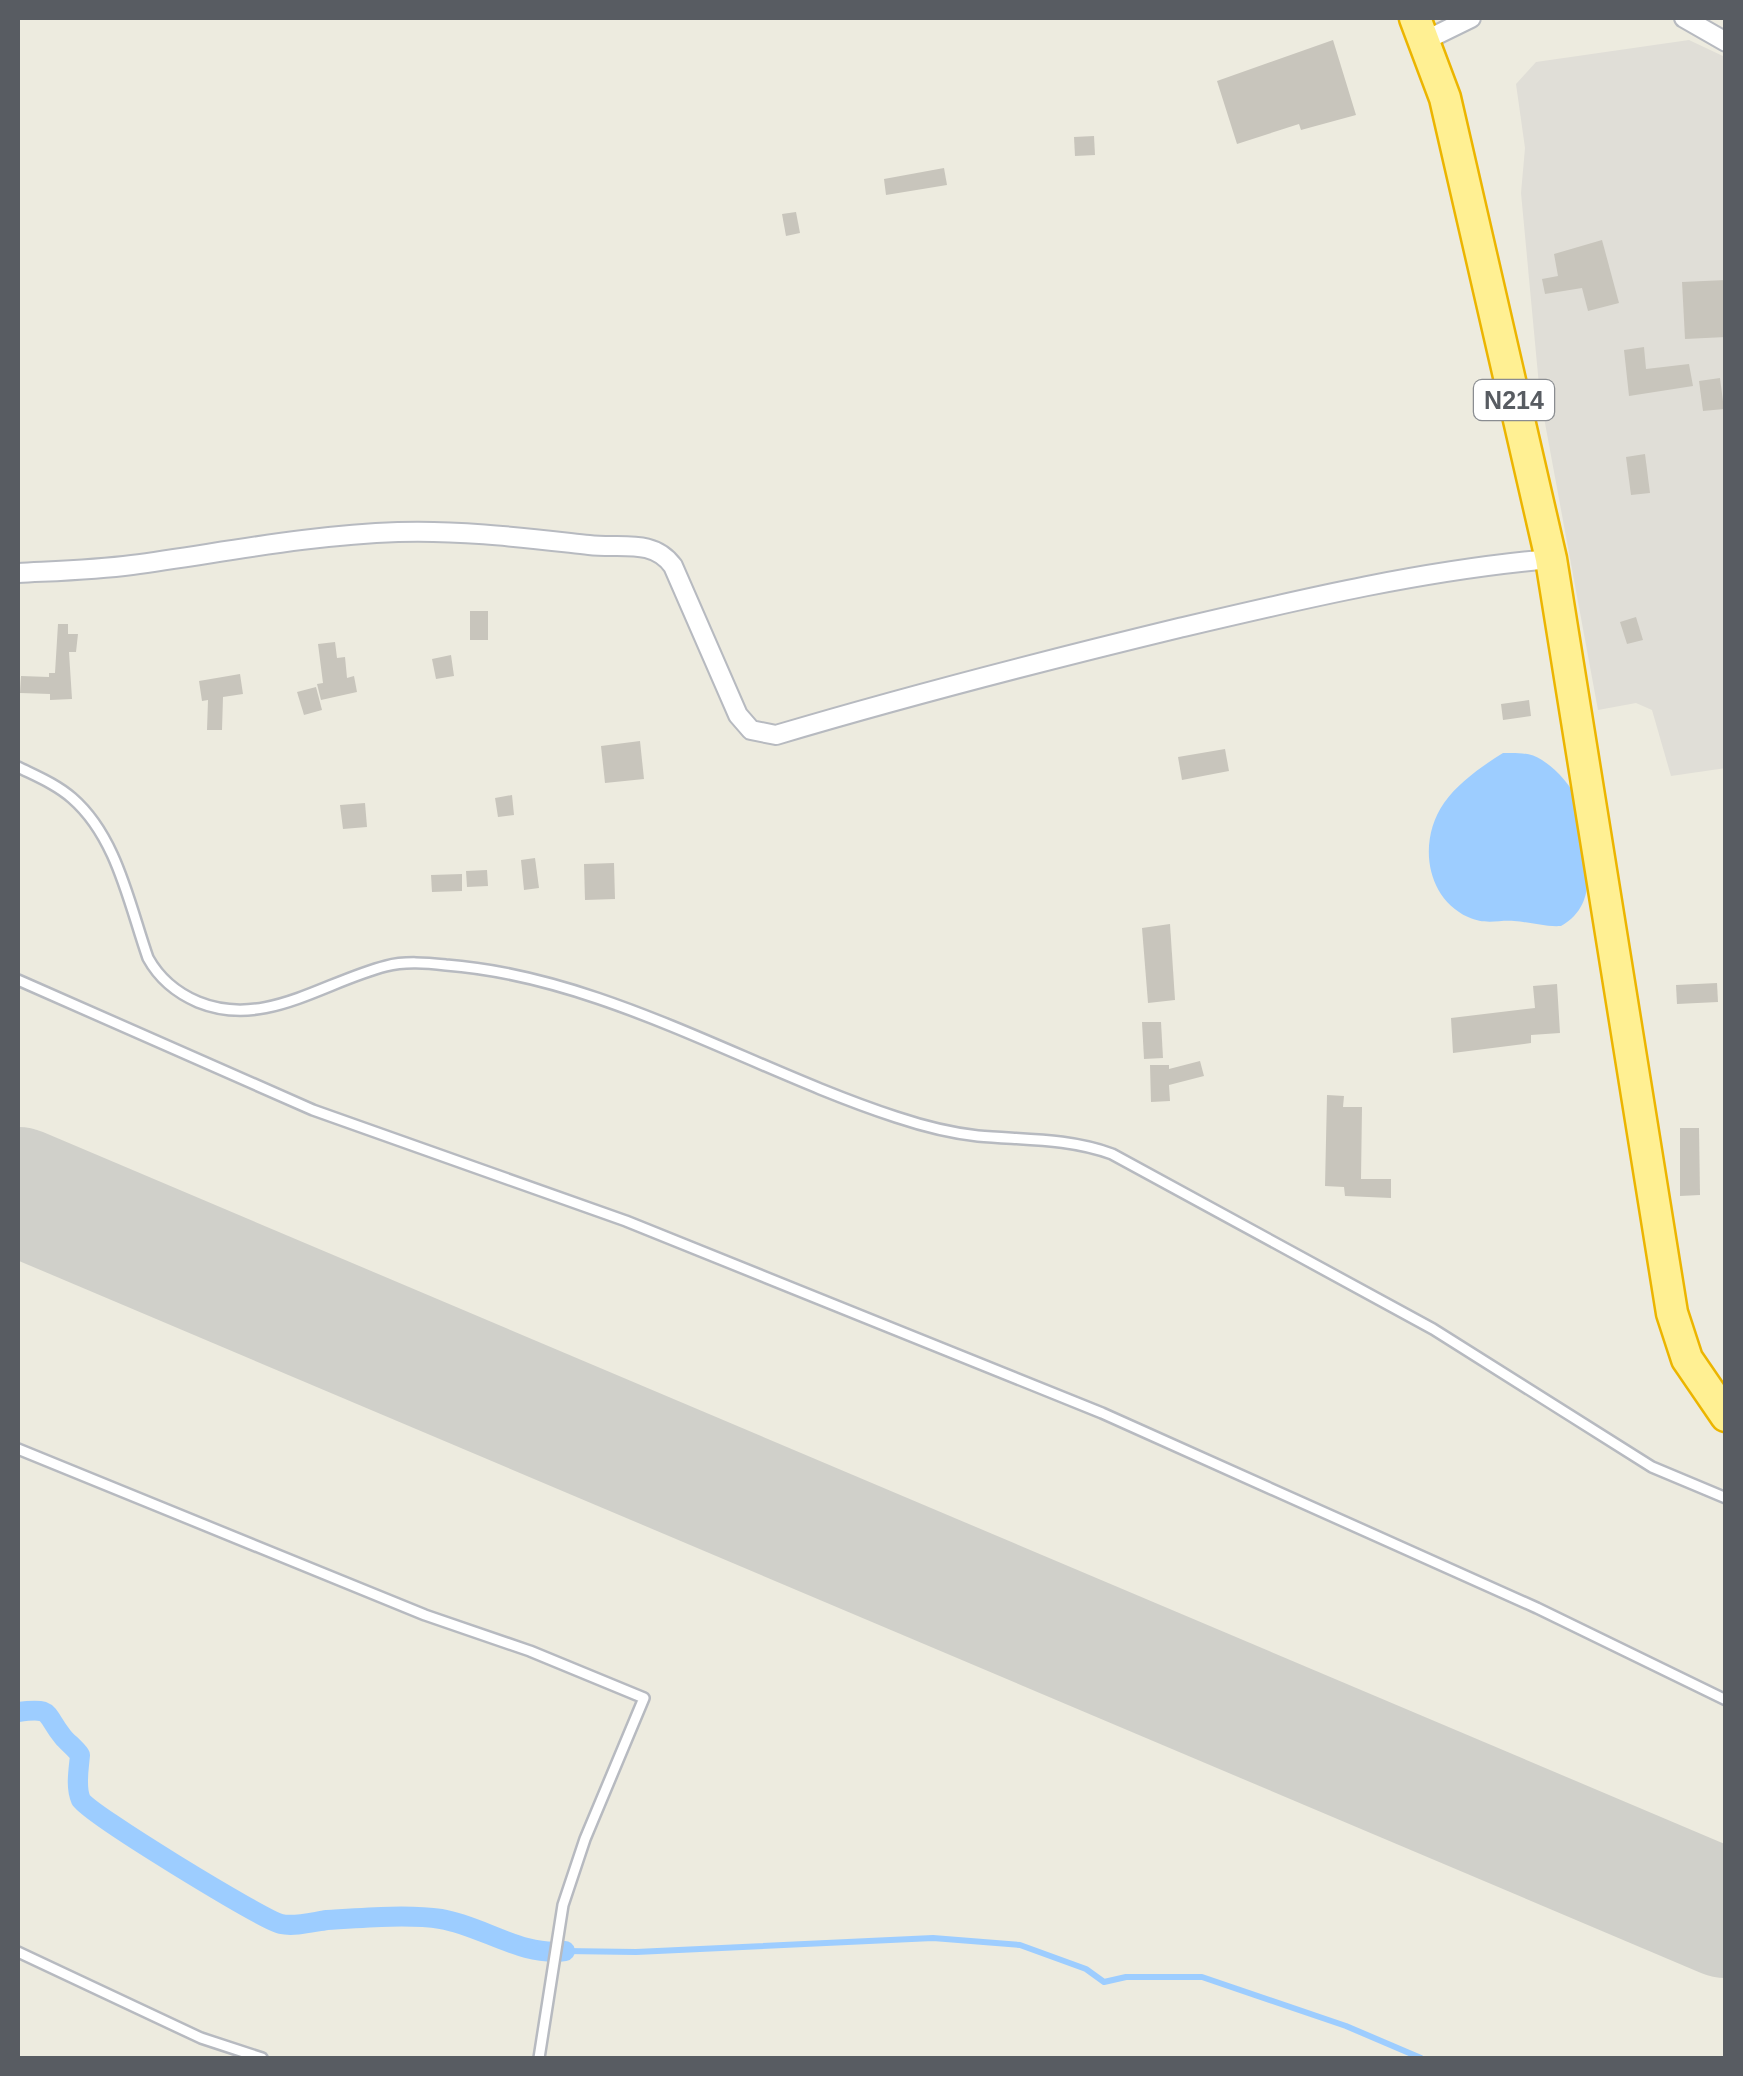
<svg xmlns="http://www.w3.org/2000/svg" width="1743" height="2076" font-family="Arial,sans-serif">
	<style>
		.industrial { fill: #e0ded7 }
		.water { fill: #9dcdff }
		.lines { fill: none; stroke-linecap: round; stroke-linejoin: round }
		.stream { stroke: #9dcdff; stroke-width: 6 }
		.canal { stroke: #9dcdff; stroke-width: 20 }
		.runway { stroke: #d0d0ca; stroke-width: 128 }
		.building { fill: #c8c5bc }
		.service-casing { stroke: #b7bac0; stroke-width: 14 }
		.minor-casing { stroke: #b7bac0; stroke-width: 22 }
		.trunk-casing { stroke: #ecb500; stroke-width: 35 }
		.service { stroke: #fff; stroke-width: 9 }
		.minor { stroke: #fff; stroke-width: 18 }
		.trunk { stroke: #fff093; stroke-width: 30 }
		.labels { text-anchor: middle; stroke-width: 8; stroke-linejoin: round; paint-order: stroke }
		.shield { fill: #fff; stroke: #8a8d91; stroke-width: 2.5 }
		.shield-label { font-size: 25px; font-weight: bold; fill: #585c62 }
	</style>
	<rect width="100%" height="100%" fill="#edebdf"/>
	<polygon class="industrial" points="1689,40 1725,57 1726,768 1671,776 1652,710 1636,703 1598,710 1540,396 1521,193 1525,148 1516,84 1536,62"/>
	<path class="water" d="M1503,753c14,0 27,-1 39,7 14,9 30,26 36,42 4,9 4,22 5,31 5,34 14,73 -22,93 -17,1 -31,-4 -47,-5 -17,-1 -29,4 -46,-4 -43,-20 -50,-77 -24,-114 14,-20 38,-37 59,-50z"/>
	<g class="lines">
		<polyline class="stream" points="565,1951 636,1952 933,1938 1020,1945 1086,1969 1104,1982 1126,1977 1202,1977 1346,2026 1421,2058"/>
		<path class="canal" d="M18,1712c36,-5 26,2 45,25 5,6 12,11 17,18 -1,13 -5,32 1,45 5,12 182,120 200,124 13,3 32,-2 46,-4 33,-2 81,-6 114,-1 42,7 81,38 124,32"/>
		<polyline class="runway" points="18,1191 1726,1914"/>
	</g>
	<g class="building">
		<polygon points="1333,40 1356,115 1301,130 1299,124 1237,144 1217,81"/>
		<polygon points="1094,136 1095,155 1075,156 1074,137"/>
		<polygon points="944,168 947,185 886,195 884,179"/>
		<polygon points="796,212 800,233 786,236 782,214"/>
		<polygon points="1602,240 1619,303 1588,311 1582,288 1545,294 1542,279 1558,276 1554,254"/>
		<polygon points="1726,280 1726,337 1685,339 1682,282"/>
		<polygon points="1644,347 1646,369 1689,364 1693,386 1629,396 1624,350"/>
		<polygon points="1720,378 1724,409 1703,411 1699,381"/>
		<polygon points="1645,454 1650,493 1631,495 1626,457"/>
		<rect x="470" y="611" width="18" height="29"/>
		<polygon points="1636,617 1643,640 1627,644 1620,622"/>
		<polygon points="58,624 68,624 68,634 78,634 76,652 69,652 72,699 50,700 50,694 20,693 21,676 49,677 49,673 55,673"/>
		<polygon points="335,642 337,658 345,657 347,678 354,676 357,692 321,700 317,684 323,683 318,644"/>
		<polygon points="451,655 454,676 436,679 432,659"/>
		<polygon points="240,674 243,694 223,697 222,730 207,730 208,700 202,701 199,681"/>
		<polygon points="316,687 322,710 304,715 297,692"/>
		<polygon points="1529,700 1531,716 1503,720 1501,704"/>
		<polygon points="640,741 644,779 605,783 601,746"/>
		<polygon points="1225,749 1229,771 1182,780 1178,757"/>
		<polygon points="512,795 514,815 498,817 495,798"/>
		<polygon points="365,803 367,827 343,829 340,805"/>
		<polygon points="535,858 539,888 524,890 521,860"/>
		<polygon points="614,863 615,899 585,900 584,864"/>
		<polygon points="487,870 488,886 467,887 466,871"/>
		<polygon points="462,874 462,891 432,892 431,875"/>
		<polygon points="1170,924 1175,1000 1148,1003 1142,928"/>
		<polygon points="1717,983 1718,1002 1677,1004 1676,985"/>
		<polygon points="1557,984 1560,1033 1531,1035 1531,1043 1453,1053 1451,1018 1535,1008 1533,986"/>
		<polygon points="1142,1022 1161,1022 1163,1058 1144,1059"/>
		<polygon points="1200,1061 1204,1076 1169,1085 1170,1101 1151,1102 1150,1065 1169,1065 1169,1069"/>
		<polygon points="1327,1095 1344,1096 1343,1107 1362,1107 1361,1179 1391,1179 1391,1198 1345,1196 1344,1187 1325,1186"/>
		<polygon points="1680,1128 1699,1128 1700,1195 1680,1196"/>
	</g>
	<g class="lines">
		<defs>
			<g id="service">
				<path d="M18,767c18,9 38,17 54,31 45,39 57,106 76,160 11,20 29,35 50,44 66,27 125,-20 188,-36 19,-5 41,-3 60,-1 158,12 303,104 450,152 27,9 54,16 82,19 46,4 90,2 134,18l321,175 219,138 74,31"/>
				<polyline points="18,980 313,1110 626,1221 1102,1413 1537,1608 1726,1700"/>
				<polyline points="18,1449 425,1615 530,1651 644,1698 585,1839 563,1905 539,2058"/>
				<polyline points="18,1952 201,2038 262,2058"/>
			</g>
			<g id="minor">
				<polyline points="1684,18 1726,42"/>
				<polyline points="1424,41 1471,18"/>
				<path d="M18,573c37,-2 76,-3 114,-8 89,-12 176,-30 266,-33 64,-2 127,6 191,13 31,4 64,-7 84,21l65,149 13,15 25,5c135,-40 267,-74 403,-107 123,-29 245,-58 372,-69"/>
			</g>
			<polyline id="trunk" points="1415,18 1445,98 1551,559 1672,1313 1687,1359 1726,1416"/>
		</defs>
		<use href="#service" class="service-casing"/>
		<use href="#minor" class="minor-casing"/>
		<use href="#trunk" class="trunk-casing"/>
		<use href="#service" class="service"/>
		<use href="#minor" class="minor"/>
		<use href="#trunk" class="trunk"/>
	</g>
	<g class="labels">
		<rect class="shield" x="1474" y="380" width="80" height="40" rx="8"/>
		<g class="shield-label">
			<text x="1514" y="409">N214</text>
		</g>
	</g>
	<rect width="1743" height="2076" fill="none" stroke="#585c62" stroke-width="40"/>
</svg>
